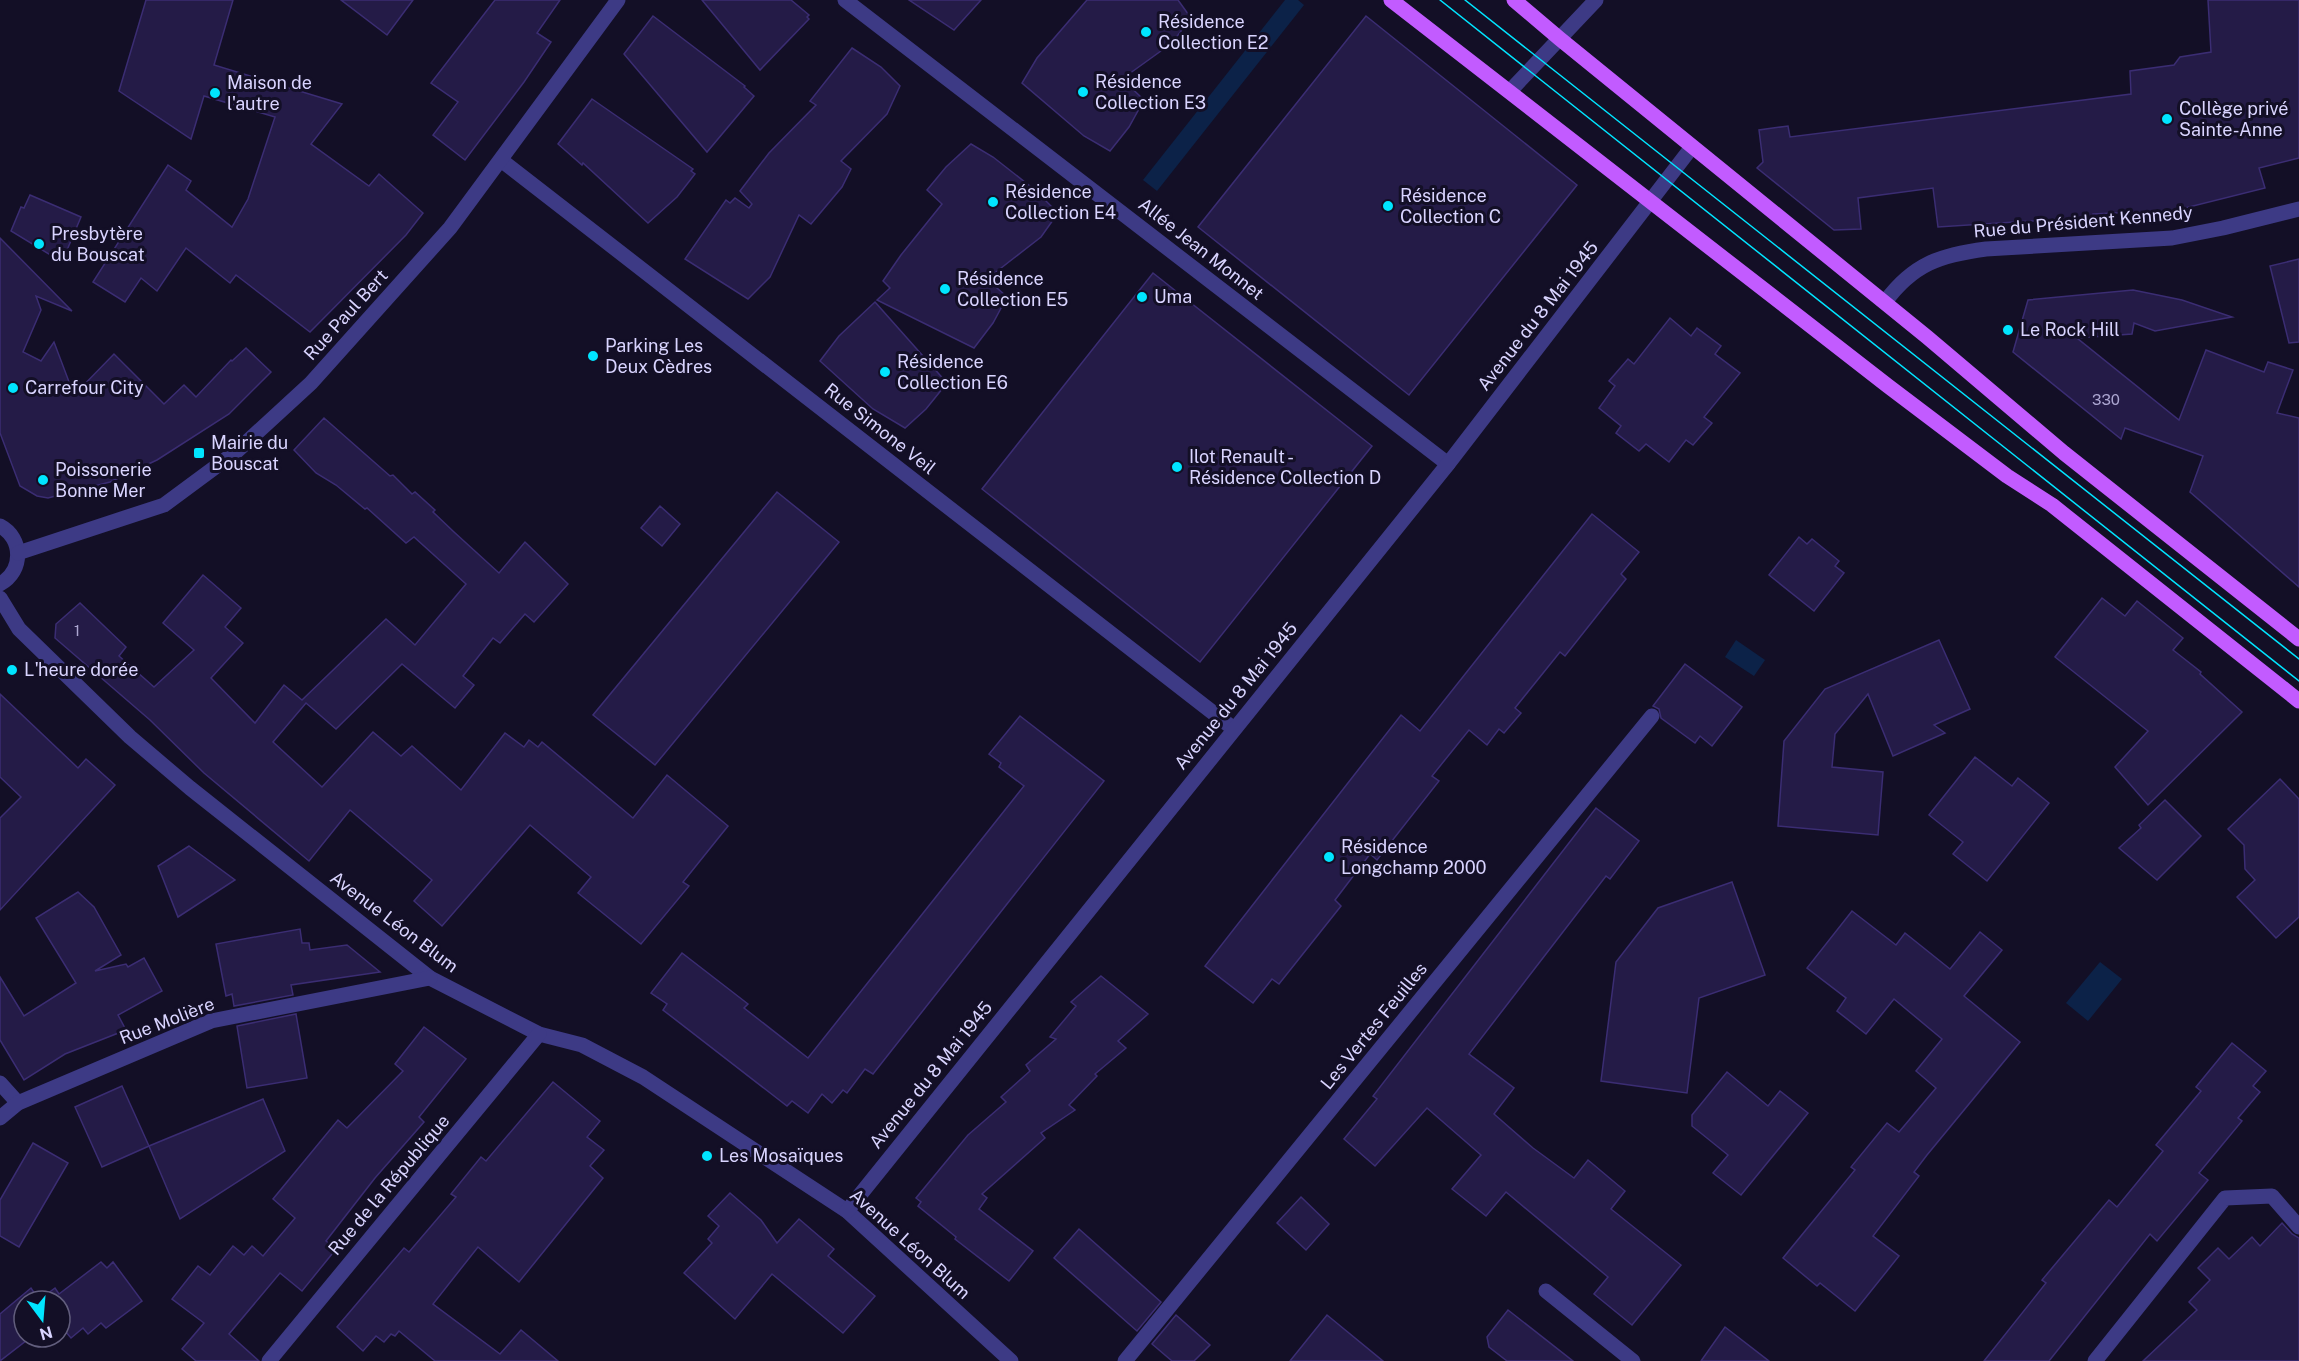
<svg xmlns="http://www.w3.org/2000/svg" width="2299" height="1361" font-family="'Public Sans',sans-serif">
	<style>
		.water { fill: #0c2248 }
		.building { fill: #241b47; stroke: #3b2d73; stroke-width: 1.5 }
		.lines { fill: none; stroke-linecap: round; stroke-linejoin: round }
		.minor { stroke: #3d3a85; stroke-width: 15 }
		.major { stroke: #c25bff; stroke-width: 15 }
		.tram { stroke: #00e5ff; stroke-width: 1.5 }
		.poi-dot { fill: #00e5ff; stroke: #130f26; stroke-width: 2 }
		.labels { text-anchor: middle; stroke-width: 6; stroke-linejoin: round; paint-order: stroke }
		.number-label { font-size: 15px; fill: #aca6d1 }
		.poi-label { font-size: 18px; fill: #d9d4ff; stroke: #130f26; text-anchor: start }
		.street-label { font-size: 18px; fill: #d9d4ff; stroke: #130f26 }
	</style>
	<rect width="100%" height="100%" fill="#130f26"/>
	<g class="water">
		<polygon points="1285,0 1298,0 1304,5 1157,191 1143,180"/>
		<polygon points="1736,640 1765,660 1754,676 1725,657"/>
		<polygon points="2100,962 2122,979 2088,1021 2066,1003"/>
	</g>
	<g class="building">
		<polygon points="146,0 233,0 214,65 342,104 311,144 369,186 379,174 423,213 406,235 310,332 236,275 230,283 186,248 157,291 141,278 125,302 93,282 168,165 191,181 186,190 232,227 248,199 275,117 204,96 191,139 119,91"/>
		<polygon points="341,0 413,0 387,35"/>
		<polygon points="495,0 560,0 537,33 551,42 524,82 465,160 433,135 458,102 431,83"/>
		<polygon points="702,0 791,0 809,15 807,17 809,19 760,70"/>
		<polygon points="909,0 981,0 954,30"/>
		<polygon points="1087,0 1178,0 1191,18 1172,43 1122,79 1144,100 1129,127 1110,151 1084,136 1022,83 1037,58"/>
		<polygon points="2208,0 2299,0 2299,158 2259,168 2265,188 2177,210 2093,214 2093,217 1938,227 1933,188 1858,198 1861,229 1834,230 1757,168 1763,162 1759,130 1788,126 1790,137 2131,94 2130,71 2174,65 2180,57 2211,52"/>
		<polygon points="653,16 745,86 744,87 754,96 707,152 624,54"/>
		<polygon points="1366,16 1577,185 1409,395 1198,227"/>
		<polygon points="852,48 881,67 900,86 887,114 841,161 851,169 842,187 811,224 799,215 770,277 748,299 685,259 726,200 730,203 735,198 749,208 752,204 740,191 769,153 816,105 810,101"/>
		<polygon points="592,99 693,169 691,171 695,174 677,197 648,223 583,163 582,165 558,144"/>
		<polygon points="971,144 993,157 1035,190 1058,213 1041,237 987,279 1007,297 993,323 974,348 877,300 890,288 883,281 901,255 942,204 927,190 946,167"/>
		<polygon points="30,195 81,217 62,262 11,231 21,207 24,208"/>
		<polygon points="0,238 72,311 36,296 41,310 23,352 41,361 54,342 74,395 114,354 164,404 184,385 196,397 231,360 232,361 246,348 271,372 229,414 157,460 110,482 48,498 37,496 20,486 0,433"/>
		<polygon points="2299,259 2299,342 2289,343 2270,266"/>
		<polygon points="1153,273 1372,446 1200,662 982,489"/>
		<polygon points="2133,290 2182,300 2232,317 2155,331 2134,323 2132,334 2077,338 2179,420 2206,350 2264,372 2268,362 2293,370 2277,413 2299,418 2299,587 2190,492 2203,456 2125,428 2121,439 2013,352 2028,300"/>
		<polygon points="875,302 947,383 926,409 905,428 873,409 820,361 839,336"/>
		<polygon points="1670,318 1691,336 1697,328 1721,346 1715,354 1740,373 1704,417 1712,423 1693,445 1686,440 1669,462 1646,444 1639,451 1616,433 1621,426 1599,408 1615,386 1609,381 1628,359 1634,364"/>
		<polygon points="324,418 390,476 393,475 412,494 415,492 435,510 433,512 454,532 499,573 525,542 568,584 534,622 525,614 500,643 493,638 463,676 474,685 455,708 402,664 336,729 306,703 273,742 322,787 373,732 401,756 412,746 461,790 505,733 524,747 529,740 538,747 542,742 633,818 667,775 728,826 683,882 689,886 641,944 578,893 591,877 530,825 442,926 414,901 432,880 350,810 309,861 204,773 150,720 55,638 56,624 80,603 126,647 119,656 154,687 194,650 163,623 203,575 241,608 225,627 243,643 211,678 255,723 284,685 302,700 386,619 415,645 466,584 414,537 406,543 367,508 365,509 336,485 316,473 294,450"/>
		<polygon points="777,492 839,542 655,765 593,715"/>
		<polygon points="660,506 680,524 662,546 641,528"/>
		<polygon points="1592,514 1639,552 1621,574 1626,579 1565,656 1560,652 1515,708 1521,713 1504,733 1499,729 1487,745 1469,730 1432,776 1439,781 1377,860 1370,854 1335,900 1341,906 1279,984 1272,979 1253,1003 1205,966 1401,715 1420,731"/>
		<polygon points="1799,537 1807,544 1812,539 1839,561 1835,566 1844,573 1814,611 1769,575"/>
		<polygon points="2102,598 2125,616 2137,601 2183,638 2173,650 2201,672 2200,674 2242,712 2148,805 2115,767 2148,731 2055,657"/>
		<polygon points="1939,640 1970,709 1934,725 1945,733 1893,756 1868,694 1835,734 1832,767 1883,772 1878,835 1778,826 1784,741 1825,689"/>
		<polygon points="1685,664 1742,707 1712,746 1700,736 1695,743 1661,718 1659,709 1653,706"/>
		<polygon points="0,694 78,768 86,759 115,785 0,910 0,818 21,797 0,777"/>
		<polygon points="1020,716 1104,781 873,1074 865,1069 847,1093 843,1090 832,1103 822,1094 808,1113 792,1101 787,1106 663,1010 667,1004 651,993 682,953 748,1004 744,1008 808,1058 1024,786 999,767 1001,763 989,754"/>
		<polygon points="1975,757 2012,786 2018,778 2049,803 1987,881 1953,854 1963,842 1929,815"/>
		<polygon points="2280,779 2299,799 2299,917 2276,938 2237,897 2255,880 2245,869 2244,845 2228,829"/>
		<polygon points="2165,800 2201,836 2157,880 2119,848 2141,828 2139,825"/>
		<polygon points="1596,808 1639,841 1610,879 1606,876 1469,1054 1514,1088 1494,1114 1533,1148 1574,1178 1588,1160 1625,1191 1611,1209 1681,1265 1632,1325 1594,1294 1608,1277 1506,1192 1486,1216 1452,1189 1481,1155 1427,1108 1375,1166 1344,1139 1377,1099 1373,1096"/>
		<polygon points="189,846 235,880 178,917 158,866"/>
		<polygon points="1732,882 1765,975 1699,998 1687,1093 1601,1081 1616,962 1658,908"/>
		<polygon points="78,892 94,907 121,955 95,971 126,964 128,967 144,958 162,991 118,1015 126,1030 65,1054 24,1080 0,1040 0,977 24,1016 76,983 36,918"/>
		<polygon points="1852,911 1896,945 1905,933 1950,969 1980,932 2002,950 1964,996 2020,1042 1927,1155 1914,1172 1919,1176 1873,1236 1899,1256 1855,1311 1820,1283 1817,1286 1783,1258 1855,1170 1851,1167 1887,1123 1899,1132 1936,1088 1916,1071 1942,1039 1894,999 1866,1034 1837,1011 1846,998 1807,968"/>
		<polygon points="300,929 302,943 309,943 310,950 347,945 380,972 291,985 293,995 234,1006 232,994 226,996 216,944"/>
		<polygon points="1101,976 1148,1014 1118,1041 1126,1048 1095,1074 1097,1076 1069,1105 1075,1110 1041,1133 1045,1138 982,1194 987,1198 979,1209 1033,1251 1009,1281 955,1239 956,1237 918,1206 921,1202 916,1198 968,1135 1006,1102 1001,1097 1030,1071 1026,1065 1056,1039 1050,1037 1076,1006 1071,1002"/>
		<polygon points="296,1014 307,1078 247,1088 237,1026"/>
		<polygon points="424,1027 466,1059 419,1117 424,1122 375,1178 326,1241 336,1249 302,1291 280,1273 229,1334 259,1361 196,1361 182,1349 204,1323 172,1299 198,1266 210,1275 233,1246 244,1255 252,1246 263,1256 295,1218 273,1199 338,1120 347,1128 403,1071 395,1064"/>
		<polygon points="2232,1043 2266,1071 2253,1086 2260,1092 2238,1118 2242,1121 2199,1173 2208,1180 2157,1241 2150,1234 2049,1361 1984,1361 2046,1283 2042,1280 2109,1200 2117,1207 2163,1151 2156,1145 2201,1091 2196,1087"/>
		<polygon points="1727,1072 1768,1106 1780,1091 1808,1113 1741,1195 1713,1173 1728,1155 1692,1126 1692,1115"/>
		<polygon points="553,1082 600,1121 587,1137 604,1150 590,1166 603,1178 519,1282 478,1247 433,1304 500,1354 521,1330 558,1361 435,1361 399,1331 395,1336 391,1334 384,1342 376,1336 363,1351 337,1327 404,1248 409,1252 456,1197 451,1194 481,1157 486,1161"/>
		<polygon points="122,1086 149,1146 102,1167 75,1107"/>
		<polygon points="263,1099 285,1151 180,1219 149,1146"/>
		<polygon points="33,1143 68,1163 19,1247 0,1236 0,1200"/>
		<polygon points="730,1193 761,1220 777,1243 799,1219 834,1249 828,1256 875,1296 843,1333 772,1274 735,1319 684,1273 712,1243 708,1239 719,1226 708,1216"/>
		<polygon points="1301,1197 1329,1224 1306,1250 1277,1223"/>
		<polygon points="2282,1223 2292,1234 2299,1238 2299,1361 2143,1361 2197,1310 2189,1302 2210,1280 2198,1268 2218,1248 2229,1259 2252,1237 2260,1246"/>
		<polygon points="1079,1229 1161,1302 1137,1331 1054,1258"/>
		<polygon points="101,1262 107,1268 113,1262 142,1301 106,1328 101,1323 88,1334 83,1328 71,1338 60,1325 60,1301 24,1301 24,1337 31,1337 0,1361 0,1314 31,1288 39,1300 55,1288 59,1294"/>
		<polygon points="1508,1310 1573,1361 1507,1361 1489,1347 1487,1337"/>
		<polygon points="1176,1315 1210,1345 1194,1361 1172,1361 1152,1344"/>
		<polygon points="1327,1315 1383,1361 1290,1361"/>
		<polygon points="1725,1327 1769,1361 1701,1361"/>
	</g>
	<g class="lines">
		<g class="minor">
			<polyline points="845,0 1448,464"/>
			<polyline points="1510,91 1596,0"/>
			<polyline points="501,160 1234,729"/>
			<path d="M1885,302c28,-38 55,-47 101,-53l186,-11 51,-10 76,-19"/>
			<path d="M0,526c23,12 24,45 0,58"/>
			<polyline points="18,553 164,505 237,451 311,383 450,228 618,0"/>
			<polyline points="0,598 19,629 130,737 190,788 430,978 539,1034 582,1045 643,1077 754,1150 847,1211 1011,1361"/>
			<polyline points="0,1083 18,1103"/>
			<polyline points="0,1118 18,1103 211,1021 430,978"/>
			<polyline points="847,1211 1448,464 1692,147"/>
			<polyline points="1546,1291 1633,1361"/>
			<polyline points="269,1361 539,1034"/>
			<polyline points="1125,1361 1652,716"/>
			<polyline points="2095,1361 2225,1198 2272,1196 2299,1227"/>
		</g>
		<g class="major">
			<polyline points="1391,0 1888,386 2007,476 2052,505 2299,701"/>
			<polyline points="1514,0 1560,39 1927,337 2064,453 2299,639"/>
		</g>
		<g class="tram">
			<polyline points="1440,0 2299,681"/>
			<polyline points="1465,0 2299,659"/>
		</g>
	</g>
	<g class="poi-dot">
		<circle cx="1146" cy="32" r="6"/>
		<circle cx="1083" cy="92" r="6"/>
		<circle cx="215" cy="93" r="6"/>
		<circle cx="2167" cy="119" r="6"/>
		<circle cx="993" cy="202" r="6"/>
		<circle cx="1388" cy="206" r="6"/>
		<circle cx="39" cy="244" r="6"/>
		<circle cx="945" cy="289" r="6"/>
		<circle cx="1142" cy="297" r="6"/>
		<circle cx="2008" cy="330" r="6"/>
		<circle cx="593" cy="356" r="6"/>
		<circle cx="885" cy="372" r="6"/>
		<circle cx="13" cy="388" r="6"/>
		<rect x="193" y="447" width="12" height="12" rx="3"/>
		<circle cx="1177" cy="467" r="6"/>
		<circle cx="43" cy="480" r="6"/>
		<circle cx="12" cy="670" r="6"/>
		<circle cx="1329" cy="857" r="6"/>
		<circle cx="707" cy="1156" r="6"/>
	</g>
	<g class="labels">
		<g class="number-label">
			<text x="2106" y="405">330</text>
			<text x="77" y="636">1</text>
		</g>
		<g class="poi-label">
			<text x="1158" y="28">Résidence<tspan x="1158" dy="21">Collection E2</tspan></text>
			<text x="1095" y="88">Résidence<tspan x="1095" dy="21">Collection E3</tspan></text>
			<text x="227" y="89">Maison de<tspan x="227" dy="21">l'autre</tspan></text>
			<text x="2179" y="115">Collège privé<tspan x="2179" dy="21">Sainte-Anne</tspan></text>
			<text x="1005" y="198">Résidence<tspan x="1005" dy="21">Collection E4</tspan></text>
			<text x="1400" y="202">Résidence<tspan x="1400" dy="21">Collection C</tspan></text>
			<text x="51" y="240">Presbytère<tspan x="51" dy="21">du Bouscat</tspan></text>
			<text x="957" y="285">Résidence<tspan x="957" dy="21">Collection E5</tspan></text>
			<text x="1154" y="303">Uma</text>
			<text x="2020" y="336">Le Rock Hill</text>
			<text x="605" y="352">Parking Les<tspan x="605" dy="21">Deux Cèdres</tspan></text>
			<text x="897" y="368">Résidence<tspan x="897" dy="21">Collection E6</tspan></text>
			<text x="25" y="394">Carrefour City</text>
			<text x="211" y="449">Mairie du<tspan x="211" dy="21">Bouscat</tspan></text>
			<text x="1189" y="463">Ilot Renault -<tspan x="1189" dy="21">Résidence Collection D</tspan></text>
			<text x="55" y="476">Poissonerie<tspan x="55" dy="21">Bonne Mer</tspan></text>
			<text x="24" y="676">L'heure dorée</text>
			<text x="1341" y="853">Résidence<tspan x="1341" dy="21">Longchamp 2000</tspan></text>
			<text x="719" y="1162">Les Mosaïques</text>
		</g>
		<g class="street-label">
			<text transform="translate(2083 222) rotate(-5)" y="6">Rue du Président Kennedy</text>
			<text transform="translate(1201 249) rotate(38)" y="6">Allée Jean Monnet</text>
			<text transform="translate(346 315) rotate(-48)" y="6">Rue Paul Bert</text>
			<text transform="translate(1538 316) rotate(-52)" y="6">Avenue du 8 Mai 1945</text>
			<text transform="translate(880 429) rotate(38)" y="6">Rue Simone Veil</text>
			<text transform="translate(1236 696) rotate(-51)" y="6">Avenue du 8 Mai 1945</text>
			<text transform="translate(394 922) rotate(37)" y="6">Avenue Léon Blum</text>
			<text transform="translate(167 1021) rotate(-21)" y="6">Rue Molière</text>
			<text transform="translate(1374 1026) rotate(-51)" y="6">Les Vertes Feuilles</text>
			<text transform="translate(931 1075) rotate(-51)" y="6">Avenue du 8 Mai 1945</text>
			<text transform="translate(389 1185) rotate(-50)" y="6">Rue de la République</text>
			<text transform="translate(910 1244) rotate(42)" y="6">Avenue Léon Blum</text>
		</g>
	</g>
	<g transform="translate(42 1319) rotate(164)"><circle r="28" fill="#130f26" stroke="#625e7d" stroke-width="1.5"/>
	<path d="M0-4.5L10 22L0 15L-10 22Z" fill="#00e5ff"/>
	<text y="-9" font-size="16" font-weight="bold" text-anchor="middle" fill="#d9d4ff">N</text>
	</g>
</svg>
